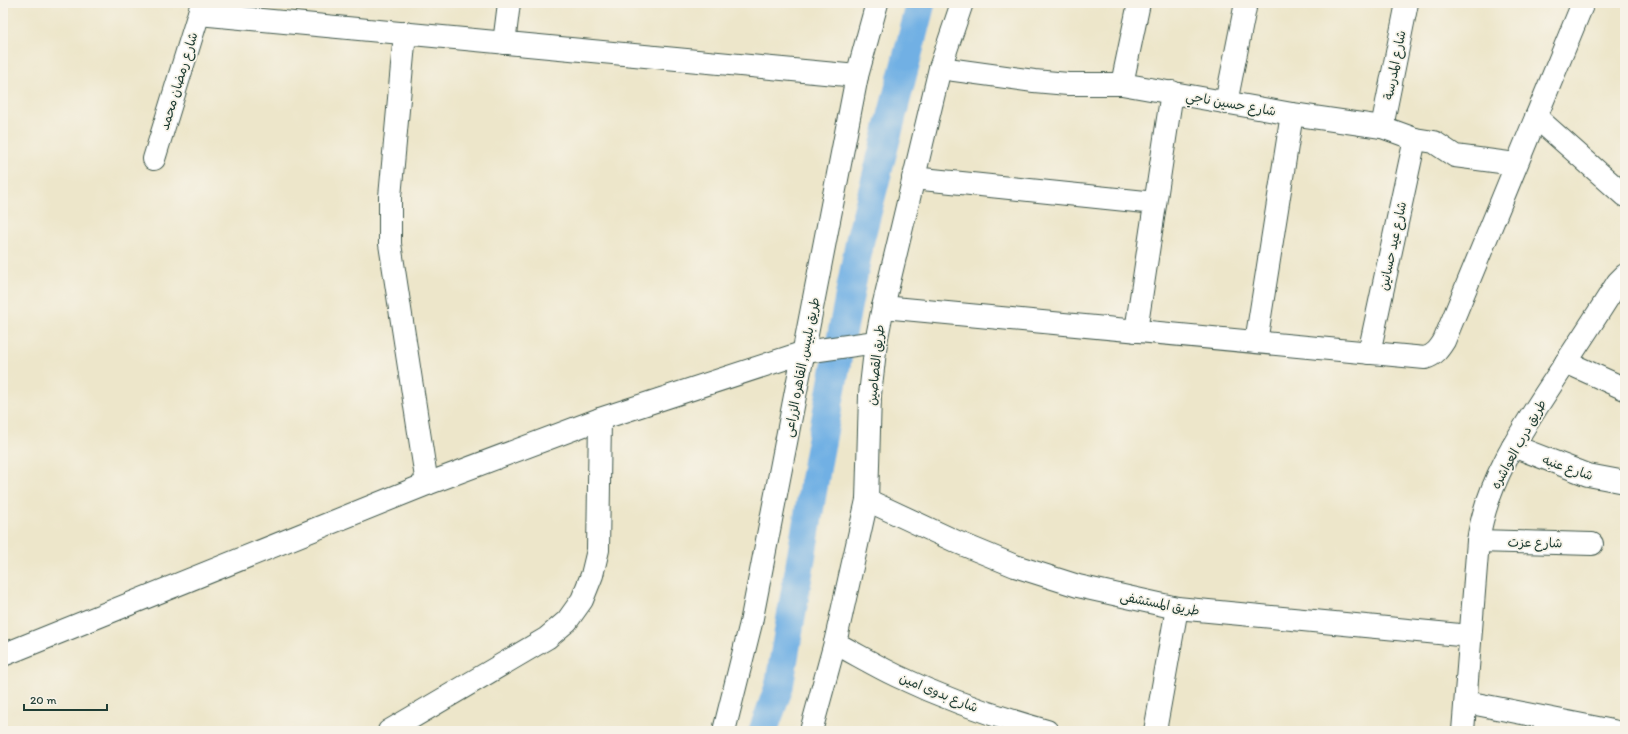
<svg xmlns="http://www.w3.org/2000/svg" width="1628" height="734" font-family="Itim,'Playpen Sans Arabic',sans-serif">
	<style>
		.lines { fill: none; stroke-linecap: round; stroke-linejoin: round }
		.canal { stroke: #71b0e4; stroke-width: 29 }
		.minor-casing { stroke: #3e564a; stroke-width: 24 }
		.minor { stroke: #fff; stroke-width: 22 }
		.labels { text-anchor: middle; stroke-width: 3.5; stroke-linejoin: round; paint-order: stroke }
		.street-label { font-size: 13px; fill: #1f3d34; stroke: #f7f3e8 }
	</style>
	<rect width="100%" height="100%" fill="#f7f3e8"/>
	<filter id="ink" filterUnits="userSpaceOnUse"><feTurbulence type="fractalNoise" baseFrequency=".025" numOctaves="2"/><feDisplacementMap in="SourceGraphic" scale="8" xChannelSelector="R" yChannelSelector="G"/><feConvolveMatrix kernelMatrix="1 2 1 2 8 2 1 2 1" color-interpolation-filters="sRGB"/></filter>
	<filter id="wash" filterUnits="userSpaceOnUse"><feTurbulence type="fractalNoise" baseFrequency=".012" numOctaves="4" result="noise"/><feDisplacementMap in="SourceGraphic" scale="16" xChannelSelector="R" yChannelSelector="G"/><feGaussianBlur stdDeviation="0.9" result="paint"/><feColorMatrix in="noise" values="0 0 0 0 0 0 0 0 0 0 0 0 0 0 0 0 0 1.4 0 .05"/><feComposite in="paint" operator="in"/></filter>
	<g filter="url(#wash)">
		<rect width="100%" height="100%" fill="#ede6ca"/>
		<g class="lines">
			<polyline class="canal" points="763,731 779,687 818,459 860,240 921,3"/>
		</g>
	</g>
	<g filter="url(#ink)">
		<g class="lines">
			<defs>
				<g id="minor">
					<polyline points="199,14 857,76"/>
					<polyline points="405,33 390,197 390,244 427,484"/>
					<polyline points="504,43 509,3"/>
					<polyline points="940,68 1034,81 1068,84 1122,84 1292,114 1382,127 1415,139 1434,142 1455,156 1516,164"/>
					<polyline points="1122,84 1139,3"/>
					<polyline points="1226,103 1246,3"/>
					<polyline points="1536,117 1625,196"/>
					<polyline points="1382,127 1407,3"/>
					<polyline points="154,159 202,3"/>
					<polyline points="913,178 1155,203"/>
					<path d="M883,307l542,51c10,-3 14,-9 19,-17l139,-338"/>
					<polyline points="1136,331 1172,92"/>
					<polyline points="1256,342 1292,114"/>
					<polyline points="1369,353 1415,139"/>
					<polyline points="1566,362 1625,389"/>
					<polyline points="1513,446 1588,475 1625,482"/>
					<polyline points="867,500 957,542 1015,566 1078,586 1177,608 1470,636"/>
					<polyline points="1478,541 1592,544"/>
					<path d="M835,643c21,11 41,23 62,33 48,23 99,41 150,55"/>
					<polyline points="3,655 427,484 600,419 805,352 876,342"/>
					<polyline points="1466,702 1613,731"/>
					<polyline points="389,731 547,638 567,621 582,600 592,575 598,550 600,419"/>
					<polyline points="724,731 751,623 857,76 877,3"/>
					<polyline points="811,731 835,643 867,500 870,395 876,342 883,307 940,68 962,3"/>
					<polyline points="1155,731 1177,608"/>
					<path d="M1463,731l15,-190c9,-62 47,-116 81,-168 20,-30 40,-61 59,-91l7,-7"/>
				</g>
			</defs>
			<use href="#minor" class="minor-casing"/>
			<use href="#minor" class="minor"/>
		</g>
	</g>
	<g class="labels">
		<g class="street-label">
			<text transform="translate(1394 65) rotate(-79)" y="5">شارع المدرسة</text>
			<text transform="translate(178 81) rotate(-73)" y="5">شارع رمضان محمد</text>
			<text transform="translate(1231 103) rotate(10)" y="5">شارع حسين ناجي</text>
			<text transform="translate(1392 246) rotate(-78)" y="5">شارع عيد حسانين</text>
			<text transform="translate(875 365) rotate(-84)" y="5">طريق القصاصين</text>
			<text transform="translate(801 367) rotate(-79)" y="5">طريق بلبيس, القاهره الزراعى</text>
			<text transform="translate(1518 444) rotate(-61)" y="5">طريق درب العواشره</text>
			<text transform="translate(1568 467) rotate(19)" y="5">شارع عنبه</text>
			<text transform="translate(1535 542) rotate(1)" y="5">شارع عزت</text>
			<text transform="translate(1160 603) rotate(11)" y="5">طريق المستشفى</text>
			<text transform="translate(939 692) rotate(22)" y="5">شارع بدوى امين</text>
		</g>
	</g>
	<rect width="1628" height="734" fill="none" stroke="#f7f3e8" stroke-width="16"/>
	<path d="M24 704v6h83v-6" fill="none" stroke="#1f3d34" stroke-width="2"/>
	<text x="30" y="704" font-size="12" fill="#1f3d34" stroke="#f7f3e8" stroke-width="3" paint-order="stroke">20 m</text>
</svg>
